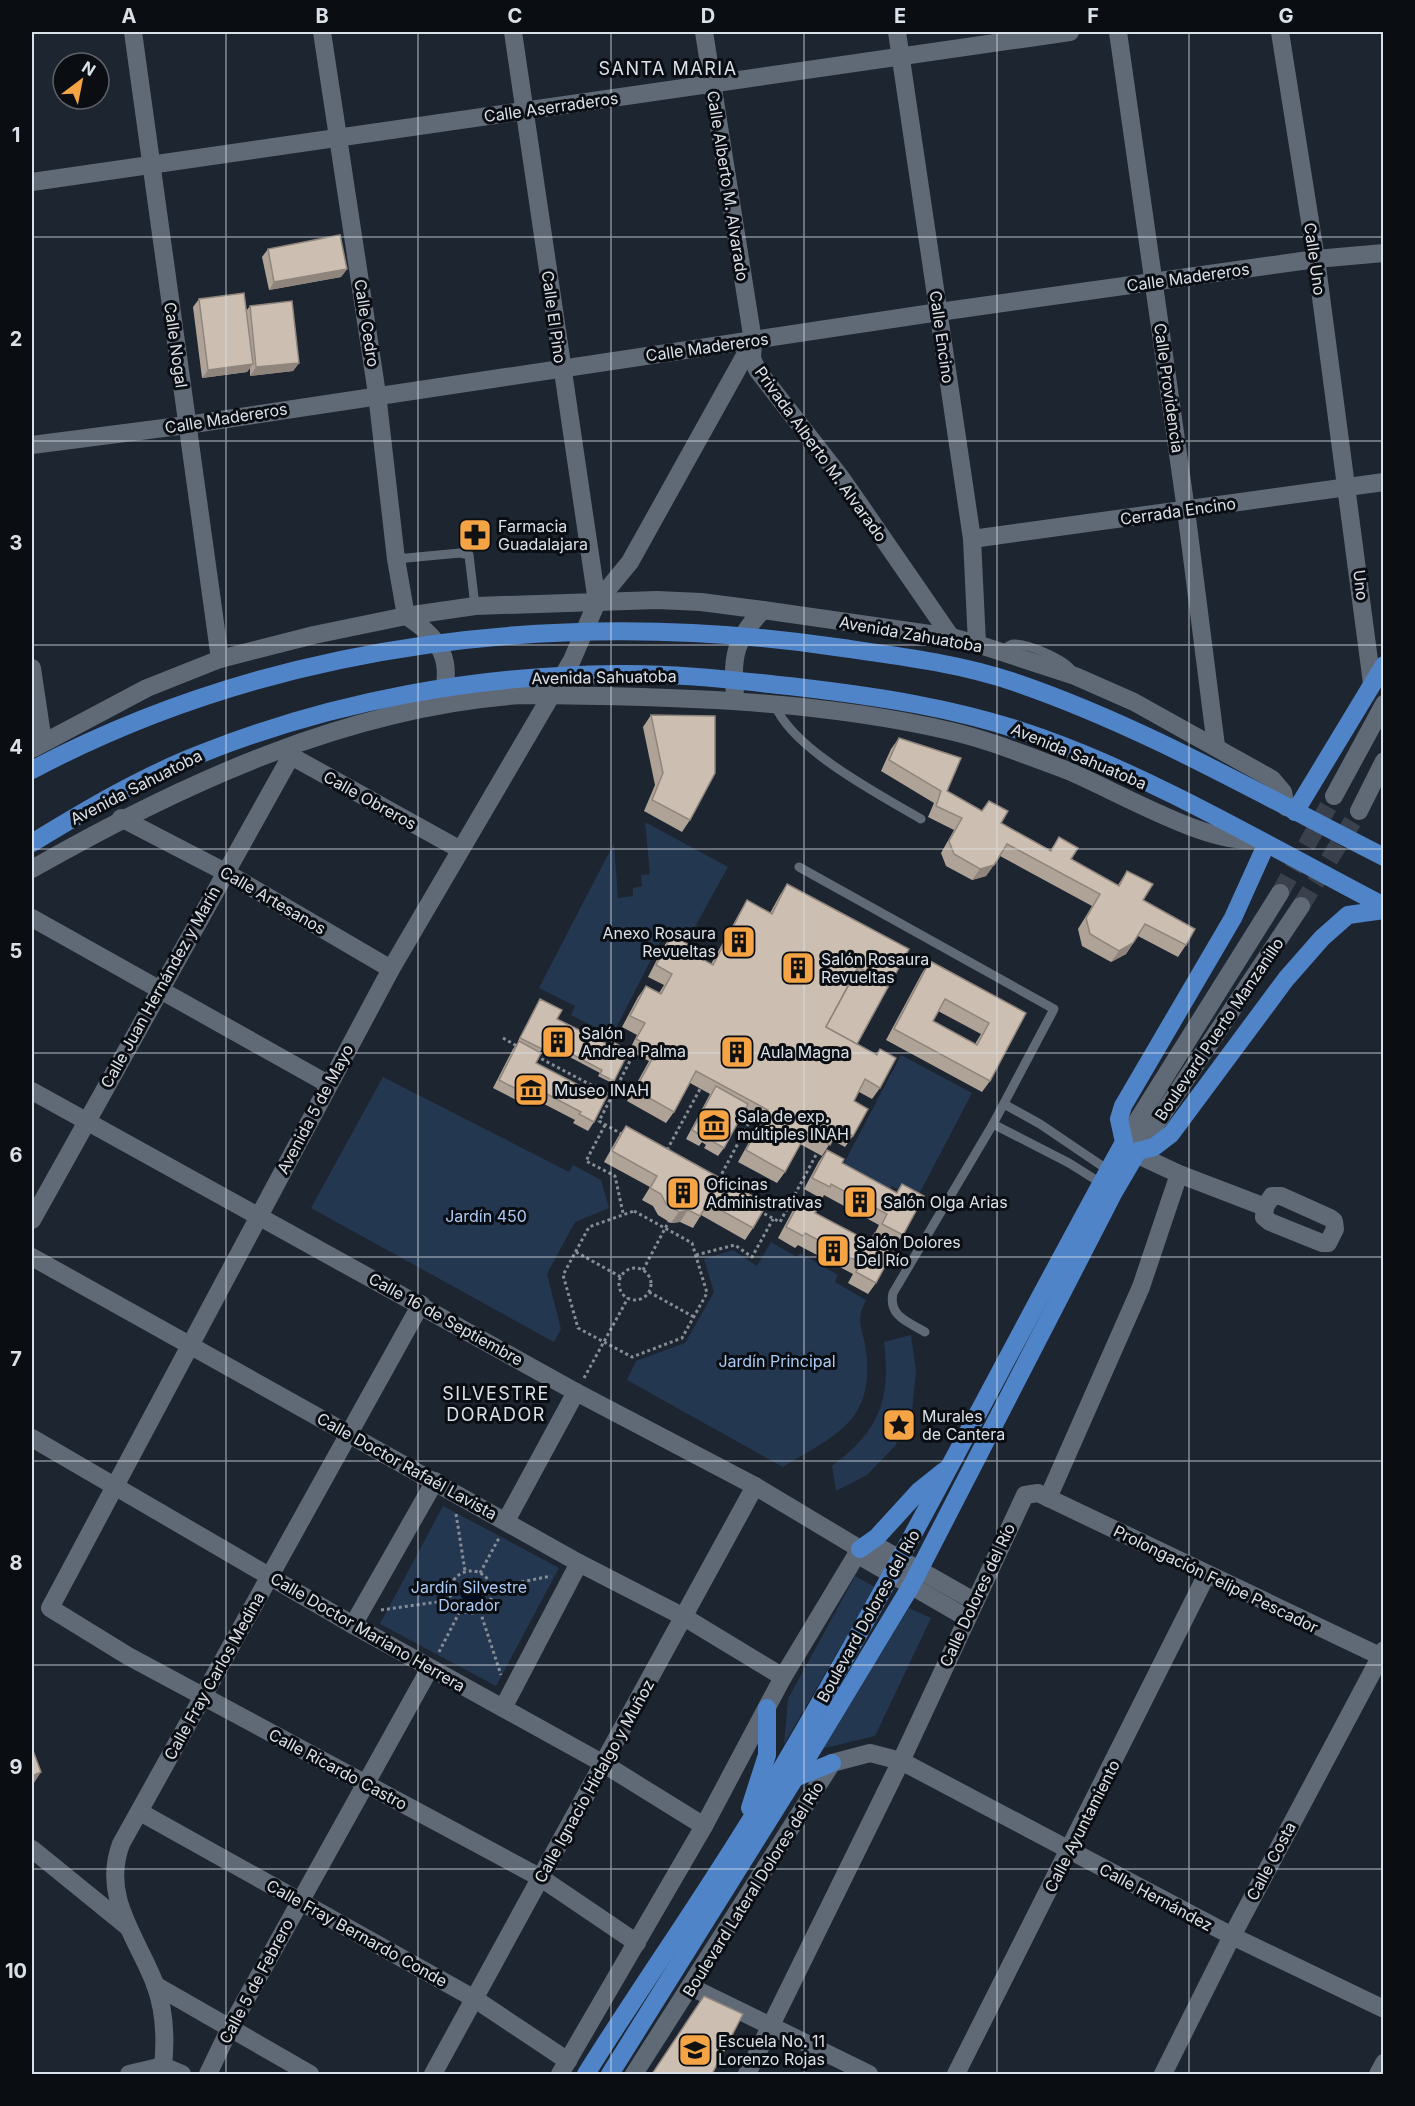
<svg xmlns="http://www.w3.org/2000/svg" width="1415" height="2106" font-family="Inter,sans-serif">
	<style>
		.green { fill: #243751 }
		.water { fill: #000b24 }
		.lines { fill: none; stroke-linecap: round; stroke-linejoin: round }
		.secondary-tunnel { stroke: #3a414c; stroke-width: 18; stroke-dasharray: 18 9; stroke-linecap: butt }
		.path { stroke: #858c95; stroke-width: 3; stroke-dasharray: 3 3; stroke-linecap: butt }
		.lane { stroke: #606a77; stroke-width: 9 }
		.street { stroke: #606a77; stroke-width: 18 }
		.secondary { stroke: #606a77; stroke-width: 18 }
		.primary { stroke: #5084c8; stroke-width: 18 }
		.wall { fill: #afa398; fill-rule: evenodd }
		.shaded-wall { fill: #8f857c }
		.building { fill: #ccbeb1; stroke: #8f857c; stroke-width: 1.5; fill-rule: evenodd }
		.grid { fill: none; stroke: #dbe1e8; stroke-width: 1.5; stroke-opacity: 0.55 }
		.labels { text-anchor: middle; stroke-width: 6; stroke-linejoin: round; paint-order: stroke }
		.street-label { font-size: 16px; fill: #dbe1e8; stroke: #0a0e13 }
		.poi-label { font-size: 16px; fill: #dbe1e8; stroke: #0a0e13; text-anchor: start }
		.park-label { font-size: 16px; fill: #aac9f4; stroke: #0a0e13 }
		.neighbourhood-label { font-size: 18px; letter-spacing: 1.5px; fill: #dbe1e8; stroke: #0a0e13 }
		.neatline { fill: none; stroke: #dbe1e8; stroke-width: 2 }
		.grid-label { font-size: 20px; text-anchor: middle; font-weight: bold; fill: #dbe1e8 }
	</style>
	<rect width="100%" height="100%" fill="#1d2530"/>
	<g class="green">
		<polygon points="645,822 728,867 686,943 665,932 612,1036 571,1015 575,1006 539,988 614,843 618,898 633,896 633,888 642,886 641,875 650,874"/>
		<polygon points="901,1055 972,1093 916,1200 892,1186 886,1196 840,1171"/>
		<polygon points="383,1077 569,1172 573,1165 601,1180 609,1208 575,1222 547,1274 561,1329 554,1342 311,1208"/>
		<path d="M771,1242l26,15 3,-4 38,22 -3,7 31,18c-10,19 -5,24 -1,44 12,75 -25,89 -82,123l-156,-87 9,-19 49,-18 29,-51 -10,-33 29,-9 24,16z"/>
		<path d="M911,1335l5,36 -4,40 -17,35 -28,29 -31,16 -4,-25c48,-36 59,-66 52,-124z"/>
		<polygon points="443,1506 559,1568 496,1686 380,1624"/>
		<polygon points="855,1576 875,1587 784,1744 788,1699"/>
		<polygon points="909,1608 931,1618 875,1736 821,1749"/>
	</g>
	<circle class="water" cx="471" cy="1592" r="11"/>
	<g class="lines">
		<g class="secondary-tunnel">
			<polyline points="1280,893 1334,796"/>
			<polyline points="1301,906 1359,811"/>
		</g>
		<g class="path">
			<polyline points="503,1038 517,1046"/>
			<polyline points="536,1056 612,1096 599,1121 623,1135"/>
			<polyline points="612,1096 634,1053"/>
			<polyline points="605,1125 586,1161 615,1176 623,1213"/>
			<polyline points="667,1150 700,1089"/>
			<polyline points="719,1179 752,1117"/>
			<polyline points="792,1200 817,1153"/>
			<polygon points="634,1211 692,1243 707,1293 682,1338 632,1357 578,1328 563,1275 589,1227"/>
			<polyline points="759,1211 780,1222 792,1200 801,1205"/>
			<polyline points="576,1252 621,1277"/>
			<polyline points="696,1255 735,1245 752,1257 773,1219"/>
			<circle cx="635" cy="1284" r="16"/>
			<polyline points="643,1270 669,1221"/>
			<polyline points="649,1292 694,1317"/>
			<polyline points="584,1378 628,1298"/>
			<polyline points="456,1514 465,1571"/>
			<circle cx="471" cy="1592" r="21"/>
			<polyline points="480,1573 499,1538"/>
			<polyline points="492,1588 551,1576"/>
			<polyline points="381,1610 451,1600"/>
			<polyline points="480,1611 501,1675"/>
			<polyline points="439,1652 460,1611"/>
		</g>
		<g class="lane">
			<polyline points="396,559 460,553 469,555 475,606"/>
			<path d="M1002,651c4,-3 7,-7 12,-7 15,0 56,17 60,30"/>
			<path d="M775,705c17,44 105,90 146,114"/>
			<path d="M799,867l255,142 -61,115 -100,169c-5,23 15,29 32,39"/>
			<polyline points="1004,1104 1040,1124 1111,1172"/>
			<polyline points="993,1124 1069,1163 1104,1185"/>
		</g>
		<g class="street">
			<polyline points="133,32 220,659"/>
			<polyline points="322,32 377,394 396,559 406,616"/>
			<polyline points="513,32 597,602"/>
			<polyline points="704,32 753,341 752,359 758,371 842,479 951,637"/>
			<polyline points="897,32 972,539 977,644"/>
			<polyline points="1280,32 1316,259 1372,683"/>
			<polyline points="32,182 1070,32"/>
			<polyline points="32,445 187,425 939,312 1316,259 1384,253"/>
			<polyline points="972,539 1384,482"/>
			<polyline points="32,668 43,742"/>
			<polyline points="282,751 459,849"/>
			<polyline points="121,818 225,872 391,969"/>
			<polyline points="32,918 328,1084"/>
			<polyline points="32,1091 576,1392 755,1486 860,1549 865,1559 967,1618"/>
			<polyline points="1136,1154 1179,1174 1265,1207 1272,1196 1281,1196 1330,1218 1334,1221 1335,1229 1328,1243 1322,1243 1270,1222 1264,1217 1265,1207"/>
			<polyline points="32,1220 291,756"/>
			<polyline points="32,1257 579,1563 684,1617 783,1677"/>
			<polyline points="32,1438 353,1625 604,1764 704,1826"/>
			<polyline points="1048,1498 1141,1287 1179,1174"/>
			<polyline points="506,1521 576,1392"/>
			<polyline points="860,1549 877,1546 974,1601"/>
			<polyline points="353,1625 435,1481"/>
			<polyline points="503,1708 579,1563"/>
			<polyline points="140,1812 475,1999 568,2061"/>
			<polyline points="32,1849 128,1927"/>
			<polyline points="637,1943 541,1878 128,1656 50,1608 391,969 572,660 597,602 630,562 753,341"/>
			<polyline points="155,1985 310,2074"/>
			<polyline points="691,1987 869,2074"/>
			<path d="M163,2066c3,-28 2,-55 -8,-82 -18,-47 -54,-87 -34,-140l300,-540"/>
			<polyline points="208,2074 230,2028 430,1668"/>
			<polyline points="433,2074 755,1486"/>
			<polyline points="560,2074 704,1826 783,1677 860,1549"/>
			<polyline points="634,2074 832,1763 870,1753 901,1761 1232,1936 1384,2009"/>
			<polyline points="747,2074 901,1761 1025,1495 1038,1493 1384,1658"/>
			<polyline points="956,2074 1206,1576"/>
			<polyline points="1163,2074 1232,1936 1384,1650"/>
			<polyline points="1378,2074 1384,2063"/>
		</g>
		<g class="secondary">
			<polyline points="1118,32 1186,510 1216,746"/>
			<path d="M406,616c35,22 48,45 35,86"/>
			<path d="M735,695c-4,-39 1,-57 28,-85"/>
			<polyline points="32,749 147,688 220,659 314,635 406,616 475,606 657,600 701,602 763,610 951,637 977,644 1075,676 1134,702 1272,779 1283,792 1286,807"/>
			<polyline points="1334,796 1384,704"/>
			<polyline points="1359,811 1384,761"/>
			<path d="M32,869c149,-85 315,-162 489,-174 140,1 292,4 429,36 39,9 78,25 116,39 45,18 144,77 189,69"/>
			<polyline points="1124,1142 1280,893"/>
			<polyline points="1138,1151 1301,906"/>
			<polyline points="129,2074 163,2066 182,2074"/>
		</g>
		<g class="primary">
			<path d="M32,770c246,-130 537,-163 811,-122 57,8 119,16 174,35 128,44 246,113 367,174"/>
			<polyline points="1295,812 1384,665"/>
			<path d="M32,843c54,-33 111,-67 171,-90 131,-52 274,-78 414,-79 58,-1 115,6 172,12 86,10 171,22 253,52 115,41 232,111 342,168"/>
			<polyline points="860,1549 877,1537 919,1491 944,1471"/>
			<polyline points="795,1778 832,1763"/>
			<polyline points="750,1808 767,1755 767,1708"/>
			<path d="M586,2074c62,-99 131,-195 190,-296 123,-208 231,-424 348,-636l-5,-23 4,-13 110,-188 33,-73"/>
			<polyline points="610,2074 795,1778 911,1586 1114,1192 1138,1151 1154,1147 1171,1134 1286,979 1322,938 1348,915 1384,910"/>
		</g>
	</g>
	<g class="wall">
		<polygon points="268,249 347,269 341,277 269,290 262,257"/>
		<polygon points="199,299 246,311 250,306 299,363 293,371 250,376 250,368 247,372 202,378 193,307"/>
		<polygon points="651,715 690,820 682,832 644,811 655,785 643,727"/>
		<polygon points="899,738 947,791 1001,823 1050,851 1059,837 1071,859 1118,885 1127,871 1143,900 1186,945 1178,957 1138,936 1126,954 1111,962 1082,946 1078,929 1092,906 1000,856 986,876 972,880 946,866 941,853 954,830 928,817 934,803 881,771 891,749"/>
		<polygon points="787,884 890,984 857,1044 876,1054 880,1049 880,1088 872,1099 859,1092 854,1101 853,1136 845,1147 832,1140 822,1156 800,1144 785,1172 777,1183 738,1162 760,1122 743,1112 724,1148 718,1156 704,1148 706,1145 702,1142 699,1146 686,1139 710,1094 690,1083 674,1112 666,1123 627,1101 649,1061 629,1051 637,1035 622,1027 638,997 646,986 659,993 664,985 648,977 664,946 672,935 685,950 711,964 740,912 747,900 770,913 780,895"/>
		<path d="M930,961l96,52 -36,68 -8,11 -96,-52 36,-67zM938,1011l43,23 -6,10 -42,-23z"/>
		<polygon points="540,999 557,1019 612,1047 615,1043 614,1081 612,1083 598,1076 600,1073 545,1044 540,1052 536,1063 594,1122 588,1131 573,1123 575,1120 521,1092 516,1100 493,1088 513,1049 519,1041 532,1048 518,1041"/>
		<polygon points="626,1126 753,1228 745,1240 701,1215 693,1228 680,1222 671,1223 658,1215 653,1206 642,1200 650,1187 604,1162 618,1137"/>
		<polygon points="827,1150 842,1163 896,1193 902,1184 903,1235 896,1244 876,1283 868,1294 848,1283 853,1274 798,1245 795,1248 778,1238 793,1210 801,1199 815,1213 869,1242 875,1233 879,1225 824,1195 822,1199 804,1189 819,1161"/>
	</g>
	<g class="shaded-wall">
		<polygon points="347,269 341,277 269,290 274,282"/>
		<polygon points="299,363 293,371 250,376 256,367"/>
		<polygon points="253,364 247,372 202,378 208,370"/>
		<polygon points="994,865 986,876 972,880 980,869"/>
		<polygon points="1133,943 1126,954 1111,962 1119,951"/>
		<polygon points="688,1210 680,1222 671,1223 679,1212"/>
		<polygon points="41,1772 34,1783 32,1784 32,1776"/>
	</g>
	<g class="building">
		<polygon points="340,235 347,269 274,282 268,249"/>
		<polygon points="244,293 253,364 208,370 199,299"/>
		<polygon points="292,301 299,363 256,367 250,306"/>
		<polygon points="651,715 715,716 715,773 690,820 652,800 663,773"/>
		<polygon points="899,738 961,758 947,791 982,811 989,801 1008,811 1001,823 1051,851 1059,837 1078,848 1071,859 1119,886 1127,871 1153,884 1143,900 1195,929 1186,945 1145,924 1133,943 1119,951 1090,934 1086,918 1100,894 1007,844 994,865 980,869 954,854 949,841 962,818 936,806 941,791 889,760"/>
		<polygon points="787,884 909,949 890,984 858,967 826,1027 877,1055 880,1049 896,1058 880,1088 865,1079 854,1101 868,1109 853,1136 839,1128 830,1145 807,1132 785,1172 746,1150 768,1110 696,1071 674,1112 635,1090 657,1050 636,1039 645,1023 630,1016 646,986 661,994 672,974 656,965 672,935 688,944 685,950 713,965 747,900 772,914"/>
		<path d="M930,961l96,52 -36,68 -96,-52zM945,999l44,24 -12,22 -44,-24z"/>
		<polygon points="857,970 888,987 857,1044 826,1027"/>
		<polygon points="540,999 562,1010 557,1019 613,1047 615,1043 629,1051 614,1081 600,1074 602,1070 547,1041 542,1049 520,1038"/>
		<polygon points="519,1041 541,1053 536,1063 590,1091 591,1088 607,1096 594,1122 579,1114 581,1112 526,1083 522,1092 499,1080"/>
		<polygon points="716,1086 748,1104 724,1148 710,1140 712,1136 707,1134 705,1138 692,1130"/>
		<polygon points="626,1126 767,1204 753,1228 708,1203 700,1216 688,1210 679,1212 666,1204 661,1194 650,1188 657,1176 612,1151"/>
		<polygon points="827,1150 844,1159 842,1163 897,1193 902,1184 924,1196 903,1235 882,1224 887,1214 831,1184 830,1187 812,1178"/>
		<polygon points="801,1199 818,1208 815,1213 870,1242 875,1233 897,1244 876,1283 856,1272 861,1263 805,1233 803,1236 786,1227"/>
		<polygon points="32,1748 41,1772 32,1776"/>
		<polygon points="704,1996 743,2014 712,2074 652,2074"/>
	</g>
	<path class="grid" d="M226,32v2042M418,32v2042M611,32v2042M804,32v2042M997,32v2042M1189,32v2042M32,237h1352M32,441h1352M32,645h1352M32,849h1352M32,1053h1352M32,1257h1352M32,1461h1352M32,1665h1352M32,1869h1352"/>
	<defs>
		<symbol id="pharmacy-square" viewBox="-11 -11 22 22"><rect x="-9" y="-9" width="18" height="18" rx="4" fill="#f4a345" stroke="#0a0e13"/><path d="M-2-6h4v4h4v4h-4v4h-4v-4h-4v-4h4Z" fill="#111"/></symbol>
		<symbol id="building-square" viewBox="-11 -11 22 22"><rect x="-9" y="-9" width="18" height="18" rx="4" fill="#f4a345" stroke="#0a0e13"/><path d="M-4-6H4V6H1V3H-1V6H-4ZM-2.5-4.3h1.7v1.8h-1.7ZM.8-4.3h1.7v1.8H.8ZM-2.5-1h1.7V.8h-1.7ZM.8-1h1.7V.8H.8Z" fill="#111"/></symbol>
		<symbol id="museum-square" viewBox="-11 -11 22 22"><rect x="-9" y="-9" width="18" height="18" rx="4" fill="#f4a345" stroke="#0a0e13"/><path d="M0-6L6-3V-2H-6V-3ZM-5-1h2V3h-2ZM-1-1h2V3h-2ZM3-1h2V3H3ZM-6 4H6V6H-6Z" fill="#111"/></symbol>
		<symbol id="sight-square" viewBox="-11 -11 22 22"><rect x="-9" y="-9" width="18" height="18" rx="4" fill="#f4a345" stroke="#0a0e13"/><path d="M0-6L1.8-2.2L6-1.7L2.9 1.2L3.7 5.4L0 3.3L-3.7 5.4L-2.9 1.2L-6-1.7L-1.8-2.2Z" fill="#111"/></symbol>
		<symbol id="school-square" viewBox="-11 -11 22 22"><rect x="-9" y="-9" width="18" height="18" rx="4" fill="#f4a345" stroke="#0a0e13"/><path d="M0-5L7-2L0 1L-7-2ZM-4 1L0 2.5L4 1V4Q0 6-4 4Z" fill="#111"/></symbol>
	</defs>
	<g fill-rule="evenodd">
		<use href="#pharmacy-square" x="456" y="516" width="38" height="38"/>
		<use href="#building-square" x="720" y="923" width="38" height="38"/>
		<use href="#building-square" x="779" y="949" width="38" height="38"/>
		<use href="#building-square" x="539" y="1023" width="38" height="38"/>
		<use href="#building-square" x="718" y="1033" width="38" height="38"/>
		<use href="#museum-square" x="512" y="1071" width="38" height="38"/>
		<use href="#museum-square" x="695" y="1106" width="38" height="38"/>
		<use href="#building-square" x="664" y="1174" width="38" height="38"/>
		<use href="#building-square" x="841" y="1183" width="38" height="38"/>
		<use href="#building-square" x="814" y="1232" width="38" height="38"/>
		<use href="#sight-square" x="880" y="1406" width="38" height="38"/>
		<use href="#school-square" x="676" y="2031" width="38" height="38"/>
	</g>
	<g class="labels">
		<g class="street-label">
			<text transform="translate(551 107) rotate(-8)" y="6">Calle Aserraderos</text>
			<text transform="translate(728 186) rotate(81)" y="6">Calle Alberto M. Alvarado</text>
			<text transform="translate(1315 259) rotate(82)" y="6">Calle Uno</text>
			<text transform="translate(1188 277) rotate(-8)" y="6">Calle Madereros</text>
			<text transform="translate(554 317) rotate(82)" y="6">Calle El Pino</text>
			<text transform="translate(367 323) rotate(81)" y="6">Calle Cedro</text>
			<text transform="translate(942 337) rotate(82)" y="6">Calle Encino</text>
			<text transform="translate(176 345) rotate(82)" y="6">Calle Nogal</text>
			<text transform="translate(707 347) rotate(-8)" y="6">Calle Madereros</text>
			<text transform="translate(1169 388) rotate(82)" y="6">Calle Providencia</text>
			<text transform="translate(226 418) rotate(-9)" y="6">Calle Madereros</text>
			<text transform="translate(821 454) rotate(54)" y="6">Privada Alberto M. Alvarado</text>
			<text transform="translate(1178 511) rotate(-8)" y="6">Cerrada Encino</text>
			<text transform="translate(1361 585) rotate(83)" y="6">Uno</text>
			<text transform="translate(911 634) rotate(10)" y="6">Avenida Zahuatoba</text>
			<text transform="translate(604 677) rotate(-1)" y="6">Avenida Sahuatoba</text>
			<text transform="translate(1079 756) rotate(23)" y="6">Avenida Sahuatoba</text>
			<text transform="translate(136 787) rotate(-27)" y="6">Avenida Sahuatoba</text>
			<text transform="translate(370 800) rotate(29)" y="6">Calle Obreros</text>
			<text transform="translate(273 900) rotate(30)" y="6">Calle Artesanos</text>
			<text transform="translate(160 987) rotate(-61)" y="6">Calle Juan Hernández y Marín</text>
			<text transform="translate(1219 1029) rotate(-56)" y="6">Boulevard Puerto Manzanillo</text>
			<text transform="translate(315 1109) rotate(-62)" y="6">Avenida 5 de Mayo</text>
			<text transform="translate(446 1319) rotate(29)" y="6">Calle 16 de Septiembre</text>
			<text transform="translate(407 1466) rotate(29)" y="6">Calle Doctor Rafaél Lavista</text>
			<text transform="translate(1216 1579) rotate(26)" y="6">Prolongación Felipe Pescador</text>
			<text transform="translate(977 1595) rotate(-65)" y="6">Calle Dolores del Río</text>
			<text transform="translate(868 1616) rotate(-61)" y="6">Boulevard Dolores del Río</text>
			<text transform="translate(368 1632) rotate(30)" y="6">Calle Doctor Mariano Herrera</text>
			<text transform="translate(214 1676) rotate(-61)" y="6">Calle Fray Carlos Medina</text>
			<text transform="translate(338 1769) rotate(28)" y="6">Calle Ricardo Castro</text>
			<text transform="translate(594 1781) rotate(-61)" y="6">Calle Ignacio Hidalgo y Muñoz</text>
			<text transform="translate(1082 1826) rotate(-63)" y="6">Calle Ayuntamiento</text>
			<text transform="translate(1271 1861) rotate(-62)" y="6">Calle Costa</text>
			<text transform="translate(753 1889) rotate(-58)" y="6">Boulevard Lateral Dolores del Río</text>
			<text transform="translate(1156 1897) rotate(28)" y="6">Calle Hernández</text>
			<text transform="translate(357 1933) rotate(29)" y="6">Calle Fray Bernardo Conde</text>
			<text transform="translate(256 1981) rotate(-62)" y="6">Calle 5 de Febrero</text>
		</g>
		<g class="poi-label">
			<text x="498" y="532">Farmacia<tspan x="498" dy="18">Guadalajara</tspan></text>
			<text x="716" y="939" text-anchor="end">Anexo Rosaura<tspan x="716" dy="18">Revueltas</tspan></text>
			<text x="821" y="965">Salón Rosaura<tspan x="821" dy="18">Revueltas</tspan></text>
			<text x="581" y="1039">Salón<tspan x="581" dy="18">Andrea Palma</tspan></text>
			<text x="760" y="1058">Aula Magna</text>
			<text x="554" y="1096">Museo INAH</text>
			<text x="737" y="1122">Sala de exp.<tspan x="737" dy="18">múltiples INAH</tspan></text>
			<text x="706" y="1190">Oficinas<tspan x="706" dy="18">Administrativas</tspan></text>
			<text x="883" y="1208">Salón Olga Arias</text>
			<text x="856" y="1248">Salón Dolores<tspan x="856" dy="18">Del Río</tspan></text>
			<text x="922" y="1422">Murales<tspan x="922" dy="18">de Cantera</tspan></text>
			<text x="718" y="2047">Escuela No. 11<tspan x="718" dy="18">Lorenzo Rojas</tspan></text>
		</g>
		<g class="park-label">
			<text x="486" y="1222">Jardín 450</text>
			<text x="777" y="1367">Jardín Principal</text>
			<text x="469" y="1593">Jardín Silvestre<tspan x="469" dy="18">Dorador</tspan></text>
		</g>
		<g class="neighbourhood-label">
			<text x="668" y="75">SANTA MARIA</text>
			<text x="496" y="1400">SILVESTRE<tspan x="496" dy="21">DORADOR</tspan></text>
		</g>
	</g>
	<rect width="1415" height="2106" fill="none" stroke="#0a0e13" stroke-width="66"/>
	<g transform="translate(81 81) rotate(32)"><circle r="28" fill="#0a0e13" stroke="#5e6268" stroke-width="1.5"/>
	<path d="M0-4.5L10 22L0 15L-10 22Z" fill="#f4a345"/>
	<text y="-9" font-size="16" font-weight="bold" text-anchor="middle" fill="#dbe1e8">N</text>
	</g>
	<rect x="33" y="33" width="1349" height="2040" class="neatline"/>
	<g class="grid-label">
		<text x="129" y="23">A</text>
		<text x="322" y="23">B</text>
		<text x="515" y="23">C</text>
		<text x="708" y="23">D</text>
		<text x="900" y="23">E</text>
		<text x="1093" y="23">F</text>
		<text x="1286" y="23">G</text>
		<text x="16" y="142">1</text>
		<text x="16" y="346">2</text>
		<text x="16" y="550">3</text>
		<text x="16" y="754">4</text>
		<text x="16" y="958">5</text>
		<text x="16" y="1162">6</text>
		<text x="16" y="1366">7</text>
		<text x="16" y="1570">8</text>
		<text x="16" y="1774">9</text>
		<text x="16" y="1978">10</text>
	</g>
</svg>
